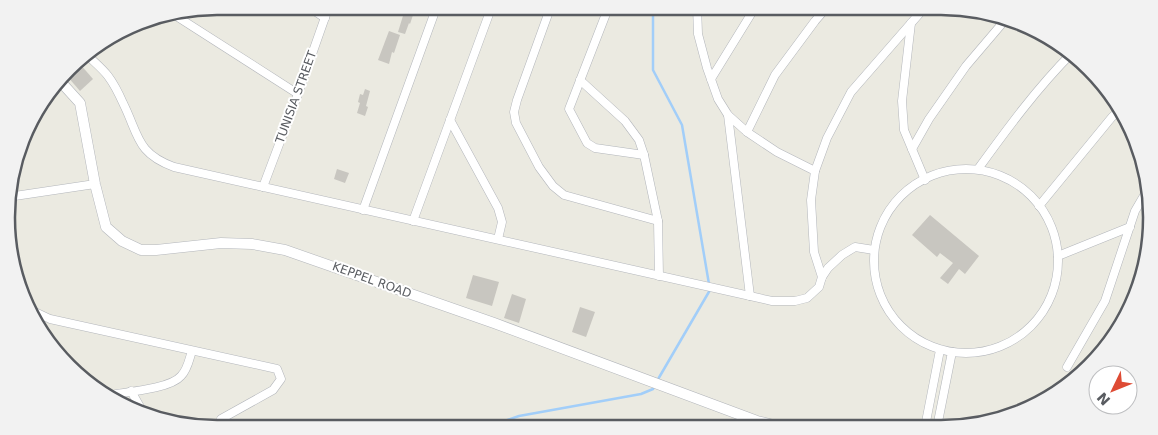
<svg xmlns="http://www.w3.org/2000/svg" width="1158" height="435" font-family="'DejaVu Sans',sans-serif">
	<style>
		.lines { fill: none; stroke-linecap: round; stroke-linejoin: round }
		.stream { stroke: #a2cef9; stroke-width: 2.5 }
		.building { fill: #c8c6c0 }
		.minor-casing { stroke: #b3b6bb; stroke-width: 9 }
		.tertiary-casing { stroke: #b3b6bb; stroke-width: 11 }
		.minor { stroke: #fff; stroke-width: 8 }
		.tertiary { stroke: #fff; stroke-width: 10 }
		.labels { text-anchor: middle; stroke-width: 4; stroke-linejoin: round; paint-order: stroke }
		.street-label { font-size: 12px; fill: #595c61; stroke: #fff }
		.rim { fill: none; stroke: #595c61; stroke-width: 2.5 }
	</style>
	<rect width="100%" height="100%" fill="#ebeae1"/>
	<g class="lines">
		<g class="stream">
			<polyline points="653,6 653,70 682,125 710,290 657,381"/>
			<polyline points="484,428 519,416 641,394 653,389 654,386"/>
		</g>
	</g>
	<g class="building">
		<polygon points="406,6 416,6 410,24 409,23 405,34 398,32"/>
		<polygon points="389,31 400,35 394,53 392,52 389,64 378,60"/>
		<polygon points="80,64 93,79 80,91 67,76"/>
		<polygon points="365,89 370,91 366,106 368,107 365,116 357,113 360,103 358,102 360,94 363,95"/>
		<polygon points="337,169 349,173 345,183 334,179"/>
		<polygon points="930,215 979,256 965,274 959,269 948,284 940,278 953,263 940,253 937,257 912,235"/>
		<polygon points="473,275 499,282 492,306 466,298"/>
		<polygon points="512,294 526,299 519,323 504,318"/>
		<polygon points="580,307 595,312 586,337 572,332"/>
	</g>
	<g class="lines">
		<defs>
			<g id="minor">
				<polyline points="307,6 325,18"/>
				<polyline points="551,6 517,100 514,112 516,123 539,167 553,186 564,195 658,221"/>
				<polyline points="609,6 569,109 587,143 595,148 644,155"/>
				<polyline points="697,6 698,34 707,68 718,99 728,115 747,132 777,152 815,171"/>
				<polyline points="173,14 298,94"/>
				<polyline points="911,23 902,101 904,130 925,180"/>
				<path d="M86,54c7,7 16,14 22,22 6,8 11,18 15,27 16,32 13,50 51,64l598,134h23l12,-3 12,-11 3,-10 6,-9 14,-13 13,-8 19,3"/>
				<polyline points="711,79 756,6"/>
				<polyline points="580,80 625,121 639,140 644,155 658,221 659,276"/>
				<polyline points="728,115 750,296"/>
				<polyline points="450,120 498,208 502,222 498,239"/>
				<polyline points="747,132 775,75 815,21 828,6"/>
				<polyline points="912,149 929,119 966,66 1006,19"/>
				<path d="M978,169c29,-40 59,-81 94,-116"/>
				<circle cx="966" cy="261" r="92"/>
				<polyline points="263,187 298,94 329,6"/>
				<polyline points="8,197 95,184"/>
				<polyline points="1039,206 1112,117 1121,109"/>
				<polyline points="363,210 437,6"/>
				<polyline points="413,221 492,6"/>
				<polyline points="1058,256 1130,227"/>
				<polyline points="822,277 814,252 811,200 815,171 827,138 851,92 926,6"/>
				<polyline points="31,310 50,319 277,369 281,379 273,390 221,419"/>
				<polyline points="1067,367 1105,301 1135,211 1149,187"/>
				<polyline points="131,391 143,412"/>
				<path d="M109,395c17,-3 61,-6 72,-19 7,-7 8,-17 11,-25"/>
				<polyline points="925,427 940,350"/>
				<polyline points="937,427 952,352"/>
			</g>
			<polyline id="tertiary" points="60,81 80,103 95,184 106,227 122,241 141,250 156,250 221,243 252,244 285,250 494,323 757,421 782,427"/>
		</defs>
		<use href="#minor" class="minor-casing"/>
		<use href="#tertiary" class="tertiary-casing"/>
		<use href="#minor" class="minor"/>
		<use href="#tertiary" class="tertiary"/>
	</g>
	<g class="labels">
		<g class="street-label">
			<text transform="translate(296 97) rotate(-70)" y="4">TUNISIA STREET</text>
			<text transform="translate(372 280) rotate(20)" y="4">KEPPEL ROAD</text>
		</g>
	</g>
	<path d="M0 0H1158V435H0ZM217 15H941A202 202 0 0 1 1143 217V218A202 202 0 0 1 941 420H217A202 202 0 0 1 15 218V217A202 202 0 0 1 217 15Z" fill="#f2f2f2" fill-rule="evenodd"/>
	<path class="rim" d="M217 15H941A202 202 0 0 1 1143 217V218A202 202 0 0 1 941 420H217A202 202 0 0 1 15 218V217A202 202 0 0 1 217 15Z"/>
	<g transform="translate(1113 390) rotate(227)"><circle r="24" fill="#ffffff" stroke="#bdbec0"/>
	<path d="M0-4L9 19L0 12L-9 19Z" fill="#de4b34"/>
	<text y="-8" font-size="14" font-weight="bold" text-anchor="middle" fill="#595c61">N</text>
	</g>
</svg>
